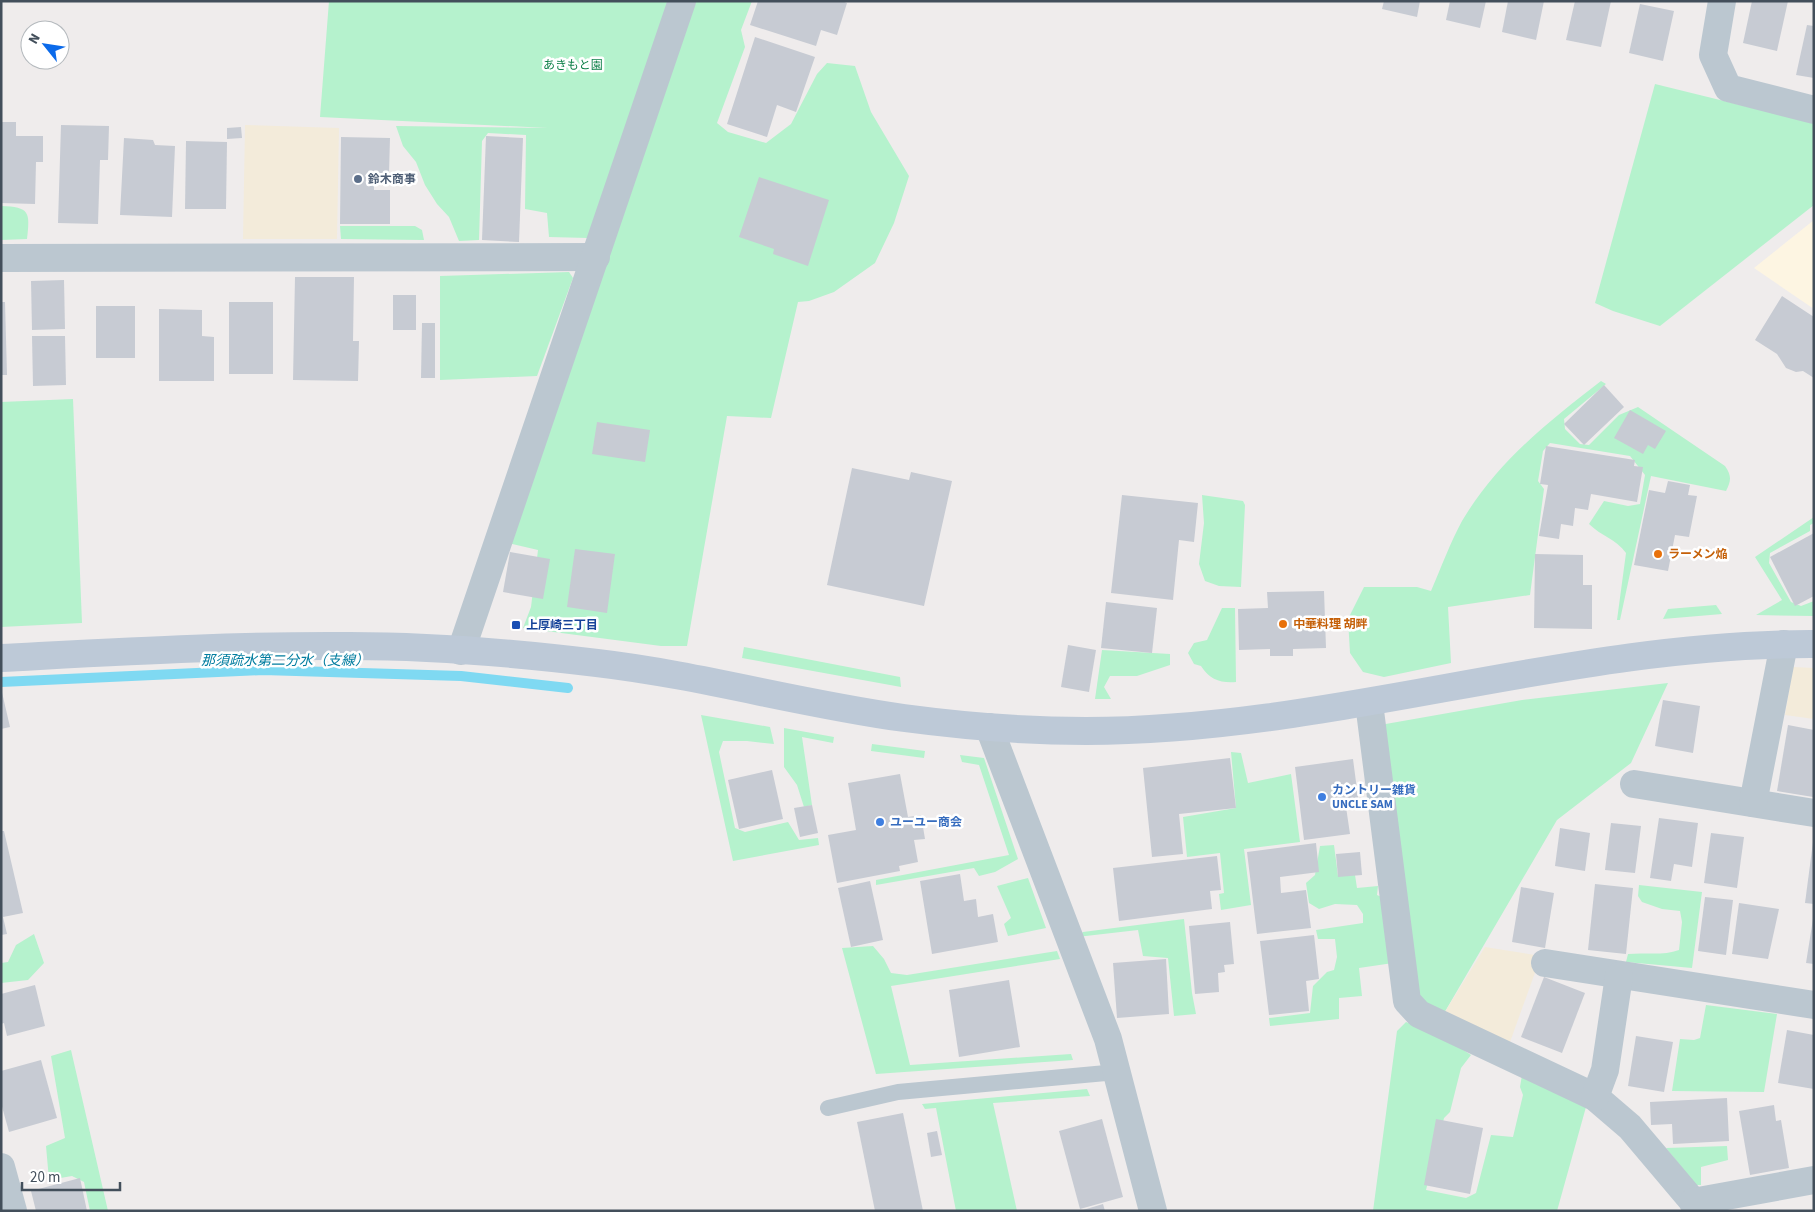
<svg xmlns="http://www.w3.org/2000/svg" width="1815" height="1212" font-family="'Source Sans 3','Noto Sans JP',sans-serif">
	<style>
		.commercial { fill: #fdf5e2 }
		.green { fill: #b5f2cd }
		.sand { fill: #f3ebda }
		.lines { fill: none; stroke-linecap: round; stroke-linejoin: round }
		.stream { stroke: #7fd9f2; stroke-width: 10 }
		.building { fill: #c7cbd3 }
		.lane { stroke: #bbc7d0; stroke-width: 16 }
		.street { stroke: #bbc7d0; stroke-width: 28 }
		.secondary { stroke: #bdc9d7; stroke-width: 28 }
		.service-dot { fill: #5c6f8a; stroke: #fff; stroke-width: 2 }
		.food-dot { fill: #e8710a; stroke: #fff; stroke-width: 2 }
		.transit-dot { fill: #1a4fb4; stroke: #fff; stroke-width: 2 }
		.shop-dot { fill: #3f7fe0; stroke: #fff; stroke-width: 2 }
		.labels { text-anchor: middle; stroke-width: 5; stroke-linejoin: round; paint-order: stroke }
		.park-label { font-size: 12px; fill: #0f8149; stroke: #fff }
		.service-label { font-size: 12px; font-weight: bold; fill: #4e5e75; stroke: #fff; text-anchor: start }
		.food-label { font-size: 12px; font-weight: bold; fill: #c56008; stroke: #fff; text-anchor: start }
		.transit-label { font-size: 12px; font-weight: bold; fill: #164399; stroke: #fff; text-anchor: start }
		.shop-label { font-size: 12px; font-weight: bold; fill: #366cbe; stroke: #fff; text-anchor: start }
		.water-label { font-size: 14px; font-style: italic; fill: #037da0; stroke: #fff }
	</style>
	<rect width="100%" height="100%" fill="#efecec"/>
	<polygon class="commercial" points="1814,220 1814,309 1754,268"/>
	<g class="green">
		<polygon points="329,1 670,1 588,238 549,237 547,213 525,209 526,135 488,133 482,141 479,240 459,241 449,217 437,204 425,185 416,162 403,146 396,126 548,128 320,117"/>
		<polygon points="690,1 752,1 741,30 745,47 717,123 728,132 766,143 791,124 817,74 827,63 855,66 871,112 909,176 894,223 875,263 834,292 809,301 798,302 771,418 727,416 687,646 661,646 523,628 531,607 538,550 508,543"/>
		<polygon points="1655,84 1814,123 1814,205 1660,326 1613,311 1595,303"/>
		<path d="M1,206c29,1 29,6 26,33l-26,1z"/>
		<polygon points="340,226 415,226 422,230 424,240 341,239"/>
		<polygon points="569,272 573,278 537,376 440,380 440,276"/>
		<path d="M1601,381l5,3 -42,35 1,10 15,15 9,1 30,-30 19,-8 87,59c7,10 6,15 1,25l-75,-15 -31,144h-3l9,-67c-10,-14 -25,-17 -37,-29l15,-23 24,5 12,-2 5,-29 -15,-19 -80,-13 -7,8 -5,30 6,8 -14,106 -82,12 3,56 -67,14 -21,-5 -13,-19 -2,-34 16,-32h53l14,4c10,-23 19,-48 31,-70 35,-59 86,-99 139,-140z"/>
		<polygon points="73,399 82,623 1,627 1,402"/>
		<polygon points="1202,495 1243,501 1245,505 1241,587 1219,586 1205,581 1199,564 1204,523"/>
		<polygon points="1814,517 1814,523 1810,525 1810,531 1770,553 1769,563 1791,602 1801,606 1814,601 1814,616 1756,615 1782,600 1755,557"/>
		<polygon points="1716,605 1722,614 1663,619 1668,609"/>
		<path d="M1222,608h13l1,74c-16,1 -26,-2 -35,-16l-7,-2 -6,-11 6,-10 13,-3z"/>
		<polygon points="744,647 900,677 901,687 742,658"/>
		<polygon points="1102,650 1170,654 1170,665 1137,676 1110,676 1104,687 1111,699 1095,699"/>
		<polygon points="1668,683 1631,763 1557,820 1443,1015 1416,995 1380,725 1522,700"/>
		<polygon points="701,715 770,727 774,744 747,741 723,741 719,752 735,828 745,832 788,822 799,840 818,838 819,845 733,861"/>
		<polygon points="784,728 834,737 833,743 802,737 812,805 804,807 797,785 784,767"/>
		<polygon points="872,744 925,751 924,758 871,751"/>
		<polygon points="1231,752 1241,753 1248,783 1291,774 1300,842 1244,849 1251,905 1221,910 1219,894 1224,893 1220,853 1187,857 1183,817 1236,808"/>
		<polygon points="960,755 984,758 1018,859 995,872 979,876 974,868 876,885 876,880 1009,855 979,765 962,762"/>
		<polygon points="1334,845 1338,876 1355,875 1357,888 1378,886 1377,895 1386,899 1393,963 1359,968 1362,996 1339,998 1339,1019 1270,1026 1269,1018 1310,1013 1313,986 1327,972 1334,970 1337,957 1335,939 1318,939 1316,930 1363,923 1363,914 1357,905 1335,904 1319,909 1309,903 1306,883 1315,875 1320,846"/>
		<polygon points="1028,878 1046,928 1008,936 1004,924 1011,918 997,886"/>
		<path d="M1639,885l63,7 -10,76 -66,-6 2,-8c17,-2 35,2 51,-4l3,-28 -2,-11 -18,-2 -20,-7 -4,-6z"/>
		<polygon points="1184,919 1192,993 1196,1014 1174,1016 1168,958 1143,956 1138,930 1077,937 1083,932"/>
		<polygon points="34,934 44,963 28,980 1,983 1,963 8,962 16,945"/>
		<polygon points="873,946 884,959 891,973 907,975 1057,951 1060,959 891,986 910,1065 1071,1054 1073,1060 876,1074 842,948"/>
		<polygon points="1706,1005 1777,1014 1764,1092 1672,1091 1680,1039 1694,1040 1700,1038"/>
		<polygon points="1406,1022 1447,1039 1471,1055 1461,1068 1450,1112 1444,1118 1426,1190 1466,1198 1476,1193 1491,1135 1513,1137 1523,1095 1520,1087 1522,1075 1586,1107 1557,1211 1373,1211 1397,1031"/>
		<polygon points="71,1050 108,1211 90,1211 84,1182 72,1176 49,1180 46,1146 65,1138 51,1056"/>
		<polygon points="1087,1089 1090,1096 993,1103 1017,1211 956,1211 936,1108 925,1109 922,1104"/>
		<polygon points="1727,1146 1728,1160 1701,1167 1701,1185 1696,1185 1666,1148"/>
	</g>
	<g class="sand">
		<polygon points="245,125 339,128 337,239 243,239"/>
		<polygon points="1793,667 1814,668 1814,719 1785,715"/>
		<polygon points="1485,947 1541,956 1510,1042 1443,1015"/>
	</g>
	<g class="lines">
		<polyline class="stream" points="1,682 263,670 461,676 568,688"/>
	</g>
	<g class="building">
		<polygon points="758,1 842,1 847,3 837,35 821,30 816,46 750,25"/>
		<polygon points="1384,1 1420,1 1417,17 1382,9"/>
		<polygon points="1450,1 1486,1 1480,28 1446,20"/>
		<polygon points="1508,1 1544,1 1536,40 1502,32"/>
		<polygon points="1575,1 1611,1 1601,47 1566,40"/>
		<polygon points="1752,1 1788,1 1777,51 1743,43"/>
		<polygon points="1640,4 1674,11 1663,61 1629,53"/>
		<polygon points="1807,25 1814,26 1814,78 1796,75"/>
		<polygon points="755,37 815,57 796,112 777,105 767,137 727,124"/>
		<polygon points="1,122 16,122 16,136 43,136 43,162 36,162 35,204 1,203"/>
		<polygon points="61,125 109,126 108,160 100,160 98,224 58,223"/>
		<polygon points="241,127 242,138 227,139 227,128"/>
		<polygon points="486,136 523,138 519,242 482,240"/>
		<polygon points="341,137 390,138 389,174 374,174 374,190 390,190 390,224 340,224"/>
		<polygon points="124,138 153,140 155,145 175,146 172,217 120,215"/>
		<polygon points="186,141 227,142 226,209 185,209"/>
		<polygon points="759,177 829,200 808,266 773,254 774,249 739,237"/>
		<polygon points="295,277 354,277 353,341 359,341 358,381 293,380"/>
		<polygon points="64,280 65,329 32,330 31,281"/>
		<rect x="393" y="295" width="23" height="35"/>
		<polygon points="1782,296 1814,317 1814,378 1803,371 1796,372 1786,368 1777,354 1755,340"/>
		<polygon points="1,302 5,302 7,375 1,375"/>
		<rect x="229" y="302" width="44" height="72"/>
		<rect x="96" y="306" width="39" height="52"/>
		<polygon points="159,309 202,310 202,336 214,337 214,381 159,381"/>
		<polygon points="422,323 435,323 435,378 421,378"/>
		<polygon points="32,336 65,336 66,385 33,386"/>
		<polygon points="1604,385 1624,407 1584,445 1564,424"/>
		<polygon points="1630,410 1666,431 1655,449 1648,445 1643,454 1614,438"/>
		<polygon points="597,422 650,430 645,462 592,454"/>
		<polygon points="1546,446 1635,460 1634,466 1643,467 1637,502 1591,494 1588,510 1575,508 1573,526 1561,524 1559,539 1539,536 1548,485 1540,484"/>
		<polygon points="852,468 909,480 911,472 952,481 924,606 827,585"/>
		<polygon points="1668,481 1690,485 1688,495 1697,496 1689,537 1675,535 1668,571 1634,565 1649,490 1665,493"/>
		<polygon points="1122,495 1198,503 1194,542 1179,540 1173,600 1111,593"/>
		<polygon points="1814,533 1814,596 1795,606 1770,557"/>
		<polygon points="575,549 615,554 607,613 567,607"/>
		<polygon points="510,552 550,559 543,599 503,592"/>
		<polygon points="1535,554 1583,555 1583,585 1592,585 1592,629 1534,628"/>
		<polygon points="1324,591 1326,648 1293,649 1293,656 1270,656 1270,649 1239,650 1238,609 1268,608 1267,592"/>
		<polygon points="1106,602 1157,608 1152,653 1101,648"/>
		<polygon points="1068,645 1096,650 1089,692 1061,687"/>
		<polygon points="1,688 10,727 1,729"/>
		<polygon points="1663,700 1700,706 1693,753 1655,746"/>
		<polygon points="1788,725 1814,730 1813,797 1777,791"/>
		<polygon points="1230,758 1236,808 1179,814 1183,854 1152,857 1143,768"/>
		<polygon points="1353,759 1359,805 1346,807 1350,834 1304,840 1295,767"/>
		<polygon points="772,770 783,819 739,829 728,780"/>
		<polygon points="900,774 908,817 921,815 925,839 914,840 918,862 899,866 900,871 837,883 828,835 856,830 848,783"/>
		<polygon points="812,805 818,833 800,837 794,808"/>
		<polygon points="1659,818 1698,823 1692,867 1674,864 1671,881 1650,878"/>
		<polygon points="1611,823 1641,826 1635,873 1605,870"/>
		<polygon points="1560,828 1590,833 1585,871 1555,866"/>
		<polygon points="1,831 4,831 23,913 3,917 7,934 1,935"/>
		<polygon points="1711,833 1744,837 1737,888 1704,883"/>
		<polygon points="1813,842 1814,842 1814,904 1805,903"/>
		<polygon points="1316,843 1319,872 1280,877 1281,893 1306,890 1311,928 1257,934 1247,852"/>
		<polygon points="1360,852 1362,875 1338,877 1336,854"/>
		<polygon points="1217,856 1221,890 1210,891 1212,909 1119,921 1113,868"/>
		<polygon points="960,874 964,901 976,899 978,917 993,914 998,942 932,954 920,881"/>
		<polygon points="870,881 883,940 851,947 838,888"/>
		<polygon points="1595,884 1633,888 1626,954 1588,950"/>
		<polygon points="1521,887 1554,893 1545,948 1512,942"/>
		<polygon points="1705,897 1733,900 1726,955 1698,951"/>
		<polygon points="1739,903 1779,909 1768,959 1732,954"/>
		<polygon points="1813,919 1814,919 1814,964 1806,963"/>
		<polygon points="1230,922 1234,964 1224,965 1225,972 1218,973 1219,992 1195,994 1189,926"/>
		<polygon points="1314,935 1319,979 1306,981 1309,1011 1269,1015 1260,941"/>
		<polygon points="1166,959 1169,1014 1117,1018 1113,963"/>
		<polygon points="1544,977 1585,993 1562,1053 1521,1037"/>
		<polygon points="1009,980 1020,1047 959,1057 949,990"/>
		<polygon points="35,985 45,1026 7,1036 4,1023 1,1024 1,994"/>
		<polygon points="1787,1030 1814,1035 1814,1089 1778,1083"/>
		<polygon points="1636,1036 1673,1042 1664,1092 1628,1086"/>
		<polygon points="41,1060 57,1118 9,1132 1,1103 1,1071"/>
		<polygon points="1727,1098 1729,1141 1673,1144 1672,1124 1651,1125 1650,1102"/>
		<polygon points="1774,1105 1776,1121 1781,1120 1789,1168 1750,1175 1739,1111"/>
		<polygon points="903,1113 923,1211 875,1211 857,1122"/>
		<polygon points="1102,1119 1123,1197 1080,1209 1059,1131"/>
		<polygon points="1436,1119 1483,1128 1470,1194 1424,1185"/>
		<polygon points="937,1131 942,1155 931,1157 927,1133"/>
		<polygon points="80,1178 87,1211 36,1211 31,1191"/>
		<polygon points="1103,1204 1105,1211 1083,1211 1083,1210"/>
	</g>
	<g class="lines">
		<polyline class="lane" points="828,1108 898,1092 1117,1072"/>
		<g class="street">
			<polyline points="1722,1 1713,55 1728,88 1814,110"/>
			<polyline points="1,258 596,257"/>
			<polyline points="461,651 682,1"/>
			<polyline points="1369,703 1407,1001 1419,1014 1595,1097 1630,1127 1701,1211"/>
			<polyline points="989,727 1108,1039 1153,1211"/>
			<polyline points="1634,784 1814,813"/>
			<polyline points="1753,803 1784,644"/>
			<polyline points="1545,963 1814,1005"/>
			<polyline points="1595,1097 1605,1070 1619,976"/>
			<polyline points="1,1167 13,1211"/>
			<polyline points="1693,1202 1814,1180"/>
		</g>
		<path class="secondary" d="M1,658c116,-6 232,-13 349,-12 81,0 165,7 247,17 103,12 204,41 307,55 60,8 122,13 182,13 246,0 482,-88 728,-87"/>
	</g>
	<circle class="service-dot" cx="358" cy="179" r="5"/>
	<g class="food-dot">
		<circle cx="1658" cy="554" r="5"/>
		<circle cx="1283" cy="624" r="5"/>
	</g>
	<rect class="transit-dot" x="511" y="620" width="10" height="10" rx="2.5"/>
	<g class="shop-dot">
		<circle cx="1322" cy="797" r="5"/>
		<circle cx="880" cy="822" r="5"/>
	</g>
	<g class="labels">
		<g class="park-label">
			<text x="573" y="69">あきもと園</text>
		</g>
		<g class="service-label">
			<text x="368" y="183">鈴木商事</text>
		</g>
		<g class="food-label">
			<text x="1668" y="558">ラーメン焔</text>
			<text x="1293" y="628">中華料理 胡畔</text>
		</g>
		<g class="transit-label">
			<text x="526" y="629">上厚崎三丁目</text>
		</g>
		<g class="shop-label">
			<text x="1332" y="794">カントリー雑貨<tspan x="1332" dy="14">UNCLE SAM</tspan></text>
			<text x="890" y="826">ユーユー商会</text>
		</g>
		<g class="water-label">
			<text x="285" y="665">那須疏水第二分水（支線）</text>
		</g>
	</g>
	<rect width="1815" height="1212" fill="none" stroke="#434f5b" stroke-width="5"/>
	<g transform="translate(45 45) rotate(300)"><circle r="24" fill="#ffffff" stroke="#b4b9bd"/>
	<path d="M0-4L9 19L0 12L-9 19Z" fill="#0b6aea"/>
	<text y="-8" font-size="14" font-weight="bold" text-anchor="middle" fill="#434f5b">N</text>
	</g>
	<path d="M22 1182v8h98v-8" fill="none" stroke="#434f5b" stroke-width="2.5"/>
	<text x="30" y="1182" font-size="15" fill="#434f5b" stroke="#ffffff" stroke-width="4" paint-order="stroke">20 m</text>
</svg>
